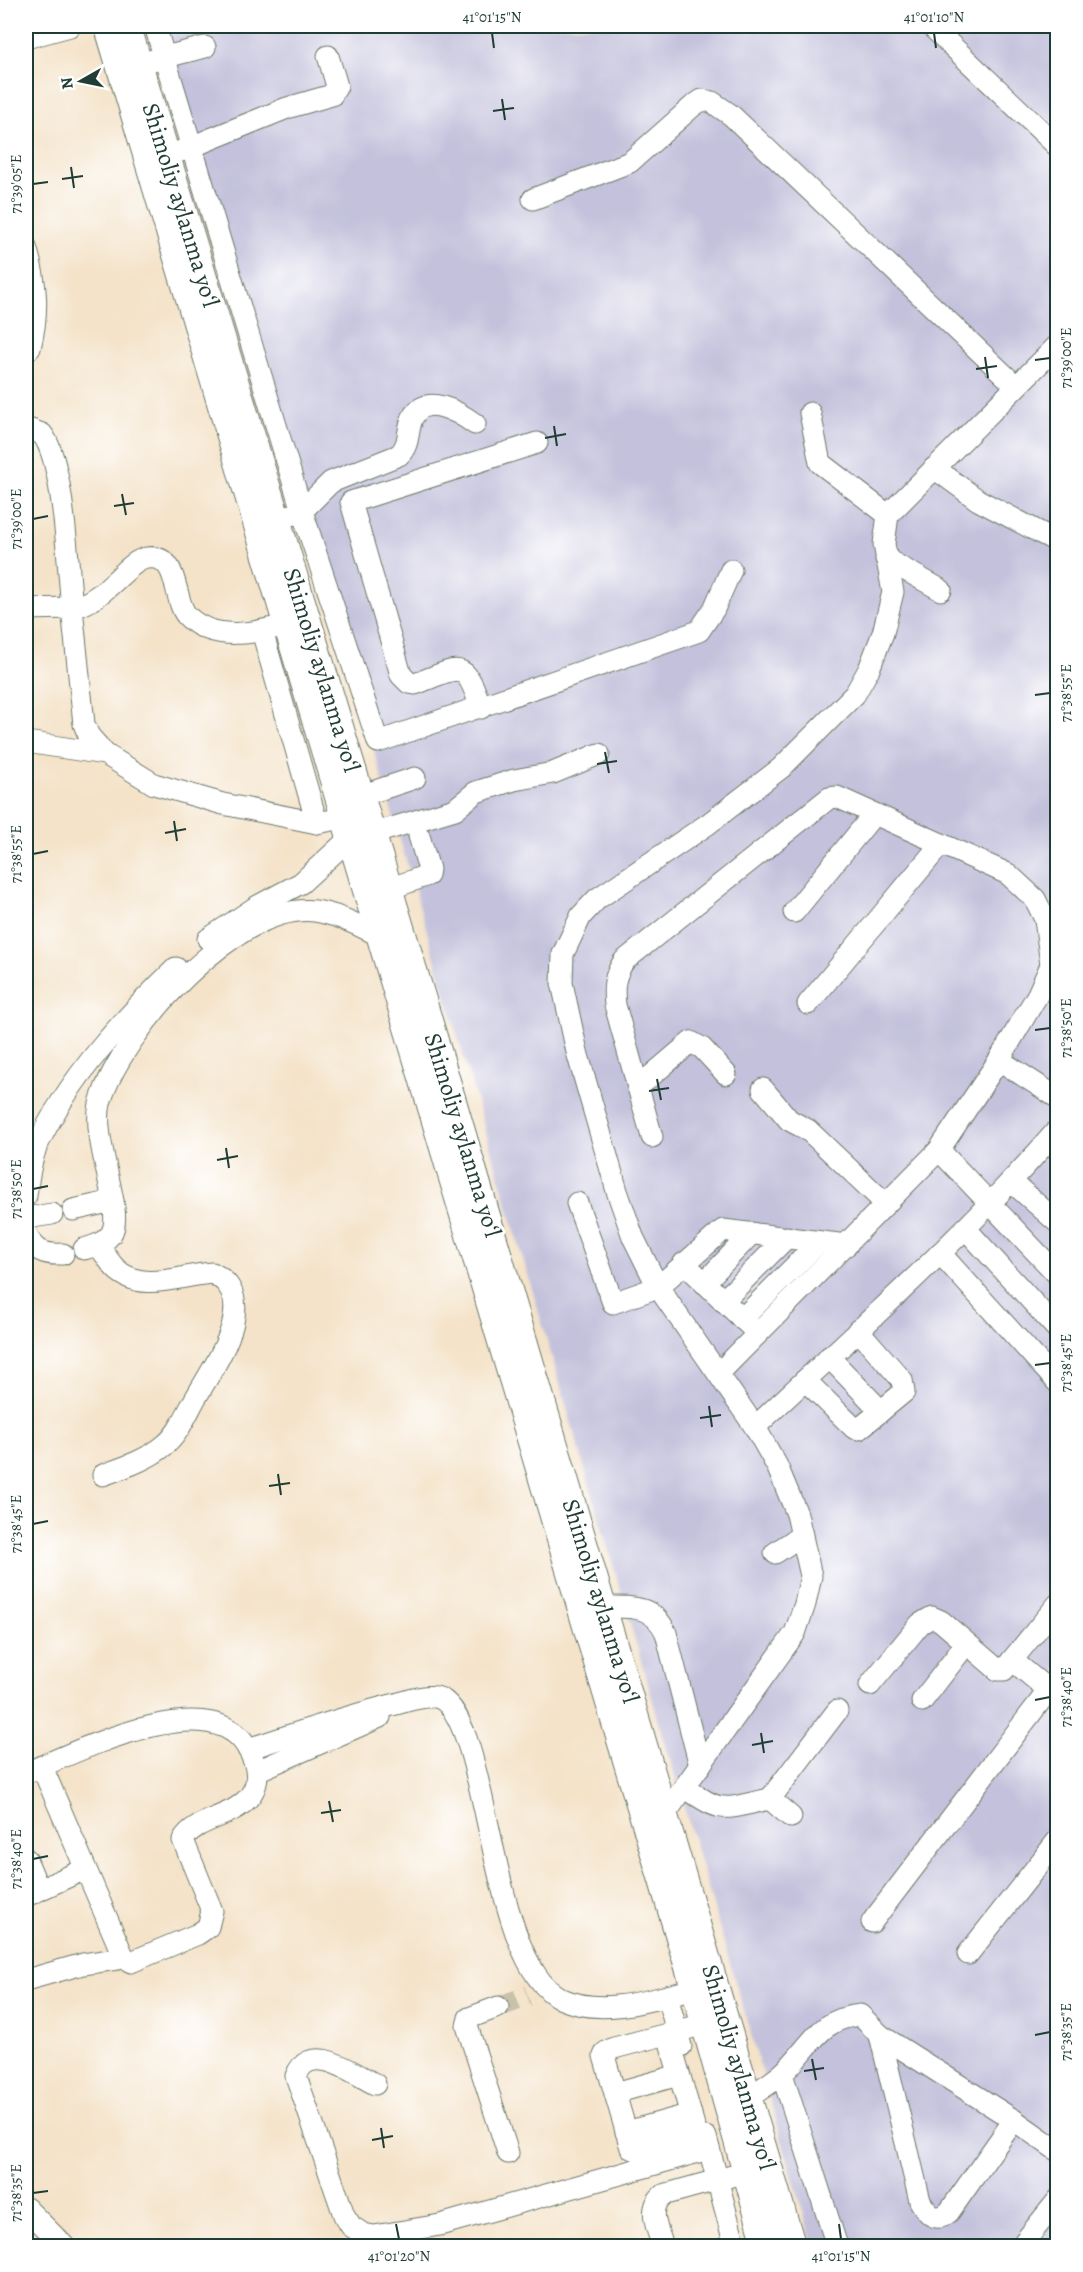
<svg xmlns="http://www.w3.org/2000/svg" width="1083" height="2272" font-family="Alegreya,serif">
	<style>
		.industrial { fill: #c3c1db }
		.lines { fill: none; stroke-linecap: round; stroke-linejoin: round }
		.minor-tunnel { stroke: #c9c2ab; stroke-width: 21; stroke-dasharray: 21 10; stroke-linecap: butt }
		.minor-casing { stroke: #6a7768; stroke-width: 23 }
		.major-casing { stroke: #6a7768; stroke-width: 29 }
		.minor { stroke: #fff; stroke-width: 21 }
		.major { stroke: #fff; stroke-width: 27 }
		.ticks { fill: none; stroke: #1f3d34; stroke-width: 2 }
		.labels { text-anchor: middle; stroke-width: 6; stroke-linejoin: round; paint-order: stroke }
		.street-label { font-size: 24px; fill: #1f3d34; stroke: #fff }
		.neatline { fill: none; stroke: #1f3d34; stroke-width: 2 }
		.ticks-label { font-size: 15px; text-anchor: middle; fill: #1f3d34 }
	</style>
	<rect width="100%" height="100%" fill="#fff"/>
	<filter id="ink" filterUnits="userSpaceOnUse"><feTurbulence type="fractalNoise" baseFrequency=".0167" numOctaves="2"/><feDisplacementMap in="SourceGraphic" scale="12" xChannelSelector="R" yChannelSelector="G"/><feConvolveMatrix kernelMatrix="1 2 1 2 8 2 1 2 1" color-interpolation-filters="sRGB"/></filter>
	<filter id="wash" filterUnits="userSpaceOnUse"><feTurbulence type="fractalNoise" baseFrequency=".008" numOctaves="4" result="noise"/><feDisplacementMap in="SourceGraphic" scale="24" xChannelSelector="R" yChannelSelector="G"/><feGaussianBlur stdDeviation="1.35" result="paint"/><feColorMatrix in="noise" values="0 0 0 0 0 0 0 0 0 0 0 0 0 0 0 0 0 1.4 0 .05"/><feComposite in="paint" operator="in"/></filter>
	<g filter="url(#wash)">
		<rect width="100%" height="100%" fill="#f4e3c9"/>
		<polygon class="industrial" points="161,26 1057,26 1057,2246 813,2246"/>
	</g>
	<g filter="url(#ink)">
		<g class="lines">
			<polyline class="minor-tunnel" points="498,2007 528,1996"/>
			<defs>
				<g id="minor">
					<polyline points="155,26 302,511 378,742 699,631 714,609 731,570"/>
					<polyline points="931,26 1058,147"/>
					<polyline points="26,38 70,26"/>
					<polyline points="153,60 205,47"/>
					<polyline points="181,151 287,108 332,95 337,86 328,56"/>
					<polyline points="533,199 630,162 693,106 702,100 712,102 731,115 1016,386"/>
					<path d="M26,247c11,36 13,64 4,101l-4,2"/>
					<polyline points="810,413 820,463 888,515"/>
					<path d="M26,428l16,6c22,26 26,136 30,174 34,-7 55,-48 75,-50 34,-5 25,44 41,59 26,25 67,16 98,8"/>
					<polyline points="934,468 978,500 1056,541"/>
					<path d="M291,515l11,-4 29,-29 68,-27c11,-10 8,-24 13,-36 12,-28 48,-6 63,5"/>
					<polyline points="886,559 941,590"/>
					<polyline points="26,609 72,608 84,724 89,736 105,754 154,784 223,804 317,823 343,818"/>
					<polyline points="262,631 317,823"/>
					<path d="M481,708c-17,-51 -21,-41 -66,-24l-6,-1 -8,-8 -50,-173 186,-59"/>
					<polyline points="26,742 105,754"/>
					<polyline points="360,796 415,778"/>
					<polyline points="372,834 455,809 476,792 514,780 553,773 599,754"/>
					<polyline points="389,889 428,875 429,869 419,836"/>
					<polyline points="794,912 874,814"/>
					<polyline points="208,939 256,907 301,883 349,839"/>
					<polyline points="1058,969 1051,965 1038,994 999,1060 1058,1098"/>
					<polyline points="808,1004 941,844"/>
					<polyline points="638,1087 691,1042 702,1048 726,1074"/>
					<polyline points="763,1089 789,1120 808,1130 886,1204"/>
					<path d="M652,1137l-37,-132c-2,-18 -1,-29 9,-44l205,-163 8,-1 171,77 27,25 10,20 6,46"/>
					<polyline points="939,1150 999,1060"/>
					<polyline points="1012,1182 1058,1223"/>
					<path d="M26,1196c2,-16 4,-35 11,-50 31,-67 86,-127 139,-178"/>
					<polyline points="577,1203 613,1303 658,1287 723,1230 847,1245"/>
					<polyline points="73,1210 113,1201"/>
					<polyline points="26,1218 52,1214"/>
					<polyline points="966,1229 1058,1330"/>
					<path d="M26,1233c9,18 17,22 37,21"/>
					<path d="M98,1244c5,8 11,17 17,24 26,26 66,7 97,5 51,24 3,91 -14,121 -10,16 -18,39 -33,51 -18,15 -40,22 -62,30"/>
					<path d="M84,1249c10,-3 21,-6 27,-15 15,-22 -22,-97 -10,-134 22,-69 134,-198 214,-189 22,3 44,15 64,24"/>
					<polyline points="940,1253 1058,1383"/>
					<polyline points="684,1263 751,1327"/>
					<polyline points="704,1283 752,1233"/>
					<polyline points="723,1301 787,1237"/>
					<polyline points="742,1319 819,1242"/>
					<polyline points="829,1357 881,1411"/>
					<polyline points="720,1372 939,1150 1058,1275"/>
					<polyline points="805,1380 854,1428 859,1429 904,1392 902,1380 858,1330"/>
					<path d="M755,1427c103,-97 210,-190 303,-298"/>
					<polyline points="775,1553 802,1535"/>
					<path d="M603,1607c28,0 50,-3 63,26l34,133"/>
					<polyline points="1012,1660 1058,1604"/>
					<polyline points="870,1685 920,1624 932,1617 941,1621 998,1670 1004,1670 1012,1660 1058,1698"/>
					<polyline points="922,1701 966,1644"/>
					<path d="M248,1749c49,-16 98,-33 148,-45 12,-3 27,-9 40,-7 55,12 50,267 126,302 41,18 92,0 133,-10"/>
					<polyline points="257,1771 380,1717"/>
					<path d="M26,1773c48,-20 184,-89 221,-26 7,12 14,30 6,44 -15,28 -57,25 -70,49l29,71 -4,16 -10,7 -67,28 -7,-4 -82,-191"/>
					<path d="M685,1787c38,29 40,21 85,12l21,18"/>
					<polyline points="770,1799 837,1711"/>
					<polyline points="665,1814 795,1633 805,1604 811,1576 797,1514 777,1466 755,1427 658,1287 633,1237 617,1191 577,1052 562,983 563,954 581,916 597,899 708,824 781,768 855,694 869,669 883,633 893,592 884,544 888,515 1058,345"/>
					<polyline points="26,1859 39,1890"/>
					<polyline points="26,1896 85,1869"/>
					<polyline points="872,1922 1048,1691"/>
					<polyline points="968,1954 1058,1840"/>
					<polyline points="26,1980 83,1964 124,1958"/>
					<polyline points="667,1996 681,2046"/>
					<polyline points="498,2007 469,2018 467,2026 508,2153"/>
					<polyline points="668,2035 695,2129 691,2134 637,2150 631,2148 604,2056 606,2052 614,2048 705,2024"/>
					<path d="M880,2035l40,166c7,12 15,23 29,11l65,-92"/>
					<polyline points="782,2074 837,2246"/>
					<path d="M375,2084c-22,-11 -65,-44 -79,-8l48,139 7,11 12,8 11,2 66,-11 269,-76"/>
					<polyline points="615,2093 679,2075"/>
					<path d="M748,2098c11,-8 25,-16 35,-25 28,-26 35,-54 77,-58l20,20 134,85 44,31"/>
					<polyline points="626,2132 691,2114"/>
					<polyline points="706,2137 735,2246"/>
					<polyline points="26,2208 64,2246"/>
					<path d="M663,2246c-6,-17 -16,-37 0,-51l83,-23"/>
					<polyline points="1021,2246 1058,2200"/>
				</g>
				<g id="major">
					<polyline points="108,26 695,1989 767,2246"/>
					<polyline points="127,26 424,1005 792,2246"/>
				</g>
			</defs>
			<use href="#minor" class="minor-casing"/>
			<use href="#major" class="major-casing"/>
			<use href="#minor" class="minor"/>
			<use href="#major" class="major"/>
		</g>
	</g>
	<path class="ticks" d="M492,33l2,15M934,33l2,15M502,99l3,21M493,111l21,-3M71,167l3,21M62,179l21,-3M33,184l15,-2M985,357l3,21M1035,360l15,-2M976,369l21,-3M554,426l3,20M545,438l21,-4M122,494l4,21M114,506l20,-3M33,519l15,-3M1035,695l15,-2M605,752l4,21M597,764l20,-3M174,821l3,20M165,833l21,-4M33,854l15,-3M1035,1030l15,-2M657,1079l4,21M649,1091l20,-3M226,1148l3,20M217,1160l21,-4M33,1189l15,-3M1035,1365l15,-2M709,1406l3,21M700,1418l21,-3M278,1474l3,21M269,1486l21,-3M33,1524l15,-3M1035,1700l15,-3M761,1733l3,20M752,1745l21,-4M329,1801l4,21M321,1813l20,-3M33,1859l15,-3M1035,2035l15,-3M812,2059l4,21M804,2071l20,-3M381,2128l3,20M372,2140l21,-4M33,2193l15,-2M396,2224l3,15M839,2224l2,15"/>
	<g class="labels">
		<g class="street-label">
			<text transform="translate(181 205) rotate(73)" y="8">Shimoliy aylanma yoʻl</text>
			<text transform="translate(322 670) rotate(73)" y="8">Shimoliy aylanma yoʻl</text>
			<text transform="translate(463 1135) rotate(73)" y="8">Shimoliy aylanma yoʻl</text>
			<text transform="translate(601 1601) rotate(73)" y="8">Shimoliy aylanma yoʻl</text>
			<text transform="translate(739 2067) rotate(74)" y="8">Shimoliy aylanma yoʻl</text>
		</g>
	</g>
	<rect width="1083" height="2272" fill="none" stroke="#fff" stroke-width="66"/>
	<g transform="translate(81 81) rotate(261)" stroke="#ffffff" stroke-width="4.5" paint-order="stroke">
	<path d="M0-4.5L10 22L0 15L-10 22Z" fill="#1f3d34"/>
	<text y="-9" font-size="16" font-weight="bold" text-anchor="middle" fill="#1f3d34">N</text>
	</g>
	<rect x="33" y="33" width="1017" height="2206" class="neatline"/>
	<g class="ticks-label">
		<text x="492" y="22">41°01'15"N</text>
		<text x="934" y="22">41°01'10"N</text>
		<text transform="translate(16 184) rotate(-90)" y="5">71°39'05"E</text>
		<text transform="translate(1066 358) rotate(-90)" y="5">71°39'00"E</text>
		<text transform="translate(16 519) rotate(-90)" y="5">71°39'00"E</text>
		<text transform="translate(1066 693) rotate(-90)" y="5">71°38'55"E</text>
		<text transform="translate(16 854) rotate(-90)" y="5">71°38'55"E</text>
		<text transform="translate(1066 1028) rotate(-90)" y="5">71°38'50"E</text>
		<text transform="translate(16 1189) rotate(-90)" y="5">71°38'50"E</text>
		<text transform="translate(1066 1363) rotate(-90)" y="5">71°38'45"E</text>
		<text transform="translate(16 1524) rotate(-90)" y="5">71°38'45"E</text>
		<text transform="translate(1066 1697) rotate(-90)" y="5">71°38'40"E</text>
		<text transform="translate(16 1859) rotate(-90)" y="5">71°38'40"E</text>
		<text transform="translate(1066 2032) rotate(-90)" y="5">71°38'35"E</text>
		<text transform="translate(16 2193) rotate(-90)" y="5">71°38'35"E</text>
		<text x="399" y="2261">41°01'20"N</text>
		<text x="841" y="2261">41°01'15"N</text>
	</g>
</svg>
